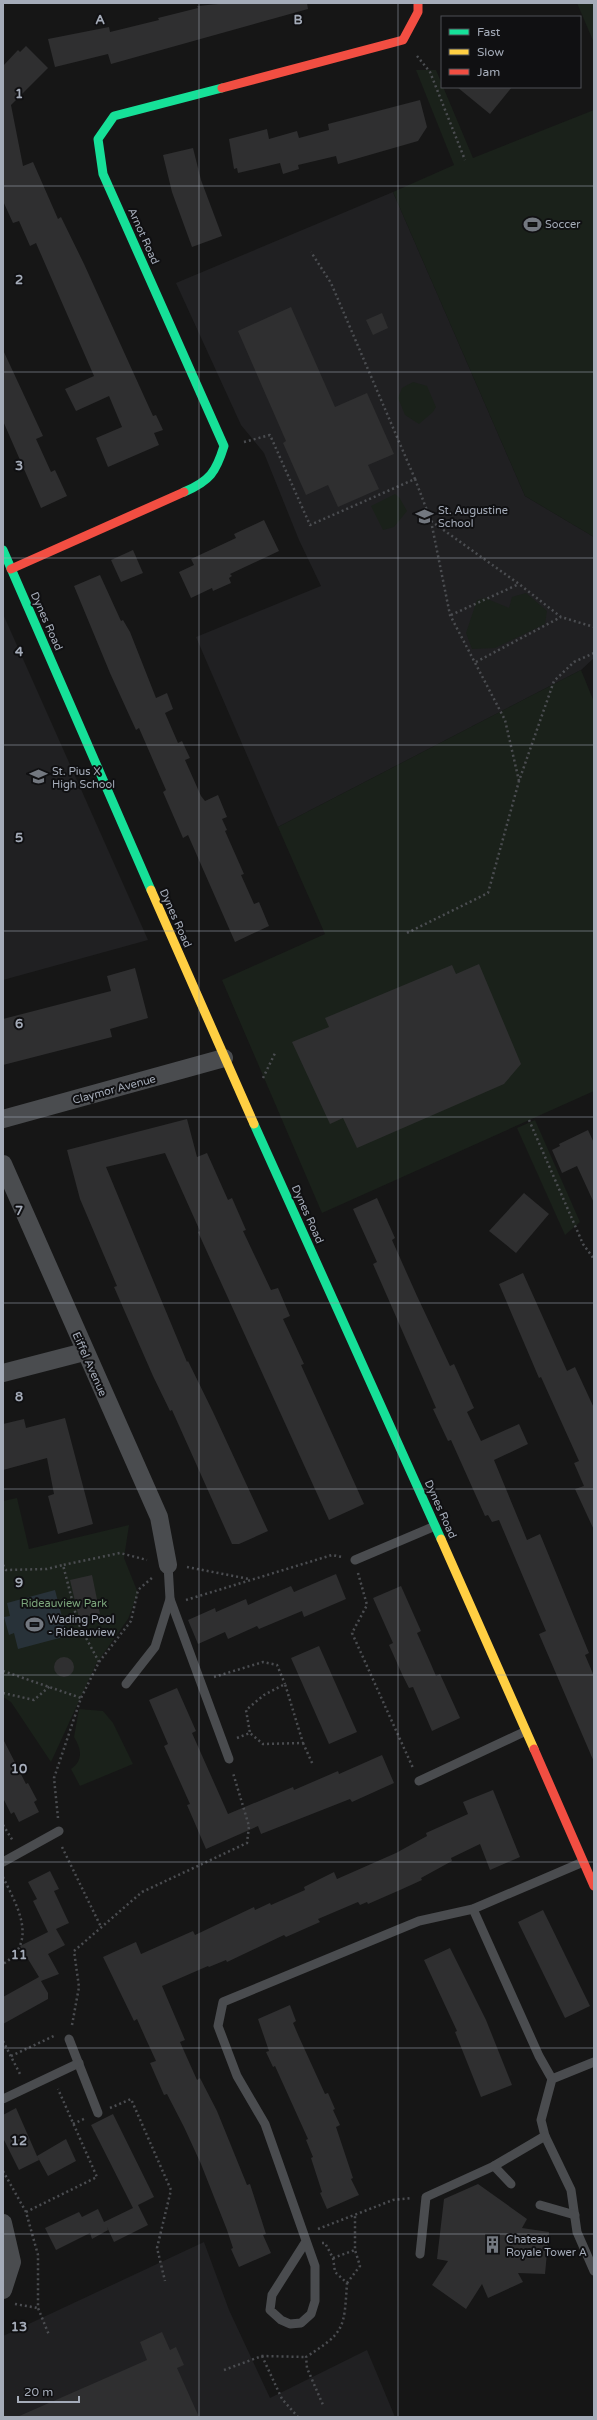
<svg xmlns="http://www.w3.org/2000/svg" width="597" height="2420" font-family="'Varela Round',sans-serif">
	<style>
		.built { fill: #202022 }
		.green { fill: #1a211a }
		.water { fill: #283239 }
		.building { fill: #2f2f30 }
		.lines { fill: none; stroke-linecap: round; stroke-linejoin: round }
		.path { stroke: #4b4d51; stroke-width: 2.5; stroke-dasharray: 2 3; stroke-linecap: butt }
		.lane { stroke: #4a4c4f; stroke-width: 9 }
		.street { stroke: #4a4c4f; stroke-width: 18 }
		.fast { stroke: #16e098; stroke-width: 9 }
		.slow { stroke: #ffcf43; stroke-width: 9 }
		.jam { stroke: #f24e42; stroke-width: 9 }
		.grid { fill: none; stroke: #a5acb9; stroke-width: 1; stroke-opacity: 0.55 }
		.labels { text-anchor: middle; stroke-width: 4; stroke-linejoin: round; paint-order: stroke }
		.poi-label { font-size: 11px; fill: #a5acb9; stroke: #101012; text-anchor: start }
		.street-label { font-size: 11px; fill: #a5acb9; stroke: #101012 }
		.park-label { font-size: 11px; fill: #7ba57b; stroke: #101012 }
		.grid-label { font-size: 13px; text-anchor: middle; font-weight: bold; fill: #a5acb9; stroke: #101012; stroke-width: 4; stroke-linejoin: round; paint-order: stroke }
	</style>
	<rect width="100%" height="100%" fill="#161616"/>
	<g class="built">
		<polygon points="393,192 525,496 594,537 594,658 581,670 278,827 196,637 321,586 299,540 264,453 241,425 176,283"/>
		<polygon points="3,614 148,940 3,980"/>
		<polygon points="204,2242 229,2310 270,2398 367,2350 395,2417 3,2417 3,2336"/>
	</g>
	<g class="green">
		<polygon points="577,3 594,3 594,43"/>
		<polygon points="416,70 436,70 473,158 594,110 594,537 525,496 393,192 454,165"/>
		<polygon points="413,382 427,386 436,407 433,412 419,424 405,415 398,398 402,388"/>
		<polygon points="395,494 399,497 407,511 394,527 383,530 371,506"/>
		<polygon points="526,593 547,611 545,624 495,648 472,649 466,633 477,600 485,598 509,608 512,597"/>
		<polygon points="581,670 594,702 594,1091 322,1213 222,980 325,934 278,827"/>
		<polygon points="535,1120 580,1222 565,1235 517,1128"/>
		<polygon points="17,1498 29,1549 129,1525 124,1558 138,1593 128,1619 96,1664 51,1762 11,1702 3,1697 3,1501"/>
		<path d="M79,1709l24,2 10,12 20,41 -53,22 -9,-17c13,-9 10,-21 3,-32z"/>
	</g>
	<polygon class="water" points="55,1590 67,1636 18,1649 14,1633 9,1635 4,1617 10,1616 7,1603"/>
	<g class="building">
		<polygon points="229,3 307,3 308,9 111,64 108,54 55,67 48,39 109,27 110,32 159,20 158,18 198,8 197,6"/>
		<polygon points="26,46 48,68 11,105 23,166 33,162 58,219 61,217 84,264 153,416 156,415 163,430 154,433 159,445 108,467 96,438 122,427 109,396 76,411 65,389 94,376 36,243 30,246 19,221 13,223 3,201 3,66 18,50 20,52"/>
		<polygon points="457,87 512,87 490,114"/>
		<polygon points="420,100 427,127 418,141 338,164 336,156 298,165 299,169 283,174 280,163 238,173 237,168 234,169 229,139 267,129 269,139 297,131 299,138 329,130 328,124"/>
		<polygon points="193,148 201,180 222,236 192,247 172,192 163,155"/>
		<polygon points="291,307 335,407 367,393 394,454 368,465 379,489 338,507 328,485 306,495 283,443 286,441 238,331"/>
		<polygon points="382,313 388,328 373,335 366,320"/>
		<polygon points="3,350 43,436 36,439 51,472 55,470 67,496 41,508 3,421"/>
		<polygon points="264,520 279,551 230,574 232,576 229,578 231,583 213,591 212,588 191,598 179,572 194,565 191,559 236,538 234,534"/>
		<polygon points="133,550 143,573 121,582 111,560"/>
		<polygon points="100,575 121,621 123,620 130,632 156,698 167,693 173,709 165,713 178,743 182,741 190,758 185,760 201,796 205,801 218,795 227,817 222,819 227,830 225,831 244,874 241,875 254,904 259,902 269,926 235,942 188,835 183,838 163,792 166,790 139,728 136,730 110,673 74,586"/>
		<polygon points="479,964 521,1064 504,1084 357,1148 343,1118 330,1124 292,1042 329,1027 325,1018 452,965 456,974"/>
		<polygon points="135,968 148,1018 110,1029 112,1037 3,1065 3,1019 111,991 107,976"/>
		<polygon points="187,1119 197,1157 207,1153 228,1200 232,1198 246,1230 243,1231 271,1290 278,1288 290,1316 283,1319 304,1364 301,1365 364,1504 329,1520 198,1232 200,1231 165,1153 106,1167 187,1362 188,1361 213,1412 268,1531 239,1544 232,1544 172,1410 170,1411 153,1376 114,1287 117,1286 80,1199 67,1150"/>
		<polygon points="588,1130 594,1143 594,1203 577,1166 562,1173 552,1150 560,1146 559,1144"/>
		<polygon points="524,1193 549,1214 516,1253 489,1231"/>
		<polygon points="377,1198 395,1238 392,1240 417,1296 450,1366 454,1364 474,1408 467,1412 481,1441 519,1424 528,1444 494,1460 527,1540 540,1534 589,1653 585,1655 594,1676 594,1762 539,1634 546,1631 499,1520 492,1522 488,1515 485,1516 451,1440 448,1441 440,1424 433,1409 436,1408 373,1264 377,1262 353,1209"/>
		<polygon points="523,1273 567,1371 575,1367 594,1408 594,1530 575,1489 584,1486 574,1463 579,1461 541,1377 539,1378 499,1284"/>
		<polygon points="65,1418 93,1524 58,1534 48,1496 54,1494 47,1458 3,1470 3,1424 24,1419 26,1428"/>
		<polygon points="336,1574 346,1599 304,1617 302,1611 259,1629 257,1626 228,1639 225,1632 198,1644 188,1620 215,1608 216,1612 246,1599 248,1605 291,1586 294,1592"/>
		<polygon points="92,1575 100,1614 79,1618 70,1580"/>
		<polygon points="401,1586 421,1631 417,1633 430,1662 436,1676 440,1674 460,1718 432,1731 413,1687 409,1688 402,1674 389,1645 393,1643 373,1598"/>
		<polygon points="319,1646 357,1732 329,1744 291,1658"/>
		<circle cx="64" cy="1667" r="10"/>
		<polygon points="177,1688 196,1731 192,1733 228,1814 293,1787 294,1790 338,1771 339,1774 382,1755 394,1783 352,1802 350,1799 261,1834 258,1826 206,1849 187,1805 190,1804 164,1746 168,1744 149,1700"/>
		<polygon points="3,1739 26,1784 28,1783 37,1800 34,1802 39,1812 19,1822 14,1812 11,1814 3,1798"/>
		<polygon points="493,1790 520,1857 490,1870 480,1844 451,1858 452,1861 421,1878 422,1880 400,1890 368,1904 367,1902 360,1905 358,1902 318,1919 320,1922 286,1937 284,1935 227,1962 226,1960 209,1967 208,1966 162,1986 185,2040 180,2042 197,2080 200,2078 217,2111 247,2185 250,2184 266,2234 263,2235 271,2253 239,2267 231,2249 233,2248 227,2230 201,2164 184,2127 167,2094 164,2095 150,2063 156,2061 145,2037 137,2019 134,2021 103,1957 136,1942 141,1954 193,1931 195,1935 254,1907 255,1910 270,1903 271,1905 305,1890 304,1887 334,1872 337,1879 396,1853 427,1836 426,1833 468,1814 463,1802"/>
		<polygon points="50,1871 59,1889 54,1891 69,1923 56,1929 65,1945 48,1954 59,1974 41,1981 48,1993 48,1999 3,2024 3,1997 39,1977 20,1946 48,1932 33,1901 37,1899 28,1882"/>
		<polygon points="543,1910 590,2006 565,2018 518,1922"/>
		<polygon points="450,1948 486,2020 512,2085 481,2097 455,2032 457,2031 424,1960"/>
		<polygon points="290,2005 296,2021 293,2023 299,2037 325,2094 328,2093 335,2109 333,2110 340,2125 336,2127 353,2178 351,2179 359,2195 327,2209 320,2193 322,2192 311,2158 313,2157 306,2140 308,2139 275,2066 273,2067 266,2052 269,2051 258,2019"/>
		<polygon points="16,2108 37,2156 66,2139 76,2161 48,2176 37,2156 39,2160 19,2170 3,2138 3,2115"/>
		<polygon points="113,2114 154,2197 138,2205 148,2225 114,2242 107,2227 108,2230 92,2239 90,2233 56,2250 45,2228 79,2212 82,2217 98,2209 104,2222 133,2208 91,2125"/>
		<polygon points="478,2184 527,2219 522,2228 549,2232 545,2274 518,2273 523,2282 488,2298 482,2284 466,2309 432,2285 448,2261 437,2259 444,2199"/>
		<polygon points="162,2332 170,2350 176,2347 184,2365 177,2368 199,2417 17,2417 147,2360 140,2342"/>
	</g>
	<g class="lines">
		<g class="path">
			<polyline points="417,56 430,72 465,160"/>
			<polyline points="244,442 270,435 310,525 415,479 331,283 311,252"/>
			<polyline points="415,479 431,521 450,615 505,720 519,781"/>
			<polyline points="431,521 519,584 561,617 594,627"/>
			<polyline points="451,615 519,584"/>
			<polyline points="476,662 561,617"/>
			<polyline points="407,933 488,893 519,781 554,681 574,662 594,653"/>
			<polyline points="263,1078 276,1051"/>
			<polyline points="529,1120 583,1244 594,1259"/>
			<polyline points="3,1565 6,1570 47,1569 63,1565"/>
			<polyline points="187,1567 249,1579"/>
			<polyline points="358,1573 367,1605 352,1633 413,1768"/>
			<polyline points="186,1600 332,1555 342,1557"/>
			<polyline points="99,1662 78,1623 63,1565 120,1553 147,1560"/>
			<polyline points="3,1671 81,1698"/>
			<polyline points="214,1677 263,1662 277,1665 285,1684"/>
			<polyline points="3,1693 34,1700 50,1686"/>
			<polyline points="237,1738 250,1733 263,1744 303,1743 285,1684 264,1695 246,1710 250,1733"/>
			<polyline points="303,1743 313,1765"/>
			<polyline points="58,1818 54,1778 81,1698 99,1662 131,1621 138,1590 153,1577"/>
			<polyline points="3,1825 13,1841"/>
			<polyline points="62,1847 101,1927"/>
			<path d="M3,1877c14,29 36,65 0,87"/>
			<polyline points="72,2025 79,1987 74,1951 142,1892 247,1843 249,1826 233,1773"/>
			<polyline points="3,2041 20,2074"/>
			<polyline points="11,2056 56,2035"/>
			<polyline points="110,2108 131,2099 171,2190 157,2248 165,2281"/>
			<polyline points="73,2124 86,2118"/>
			<polyline points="3,2171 26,2212 38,2255 38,2308 49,2335"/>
			<polyline points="26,2212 97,2177 58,2089"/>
			<polyline points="318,2229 393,2200 411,2198"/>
			<path d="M322,2243h3l8,15 2,14 12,11c-3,46 -2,49 -41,74l1,11 16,37"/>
			<polyline points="333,2258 355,2250"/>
			<polyline points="347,2283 360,2266 355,2250 355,2214"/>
			<polyline points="15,2304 38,2308"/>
			<polyline points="262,2356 282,2399 298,2417"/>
			<polyline points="224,2370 262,2356 306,2357"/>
		</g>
		<g class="lane">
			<polyline points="355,1560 435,1526"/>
			<polyline points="170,1599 229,1759"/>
			<polyline points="126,1684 155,1647 170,1599 168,1565"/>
			<polyline points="419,1781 526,1731"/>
			<polyline points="3,1862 59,1831"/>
			<polyline points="473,1909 539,2056 552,2079"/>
			<polyline points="69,2039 98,2113"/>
			<polyline points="594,2062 552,2079 541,2120 545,2136 571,2190 577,2232 594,2271"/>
			<polyline points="3,2099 79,2063"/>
			<polyline points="494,2166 511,2184"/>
			<polyline points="540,2205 575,2215"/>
			<polyline points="305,2243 272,2295 270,2310 281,2320 290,2324 301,2323 311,2314 315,2301 315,2266 265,2124 237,2076 218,2026 223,2002 419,1921 473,1909 583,1862"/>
			<polyline points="420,2254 426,2197 494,2166 545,2136"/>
		</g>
		<g class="street">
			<polyline points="3,1119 224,1058"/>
			<polyline points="3,1164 159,1517 168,1565"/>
			<polyline points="3,1373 84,1352"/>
			<polyline points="3,2223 12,2262 3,2290"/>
		</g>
		<g class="fast">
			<path d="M184,492c26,-11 32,-20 40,-46l-121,-272 -5,-35 16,-23 108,-28"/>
			<polyline points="3,550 151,890"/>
			<polyline points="254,1124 441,1539"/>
		</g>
		<g class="slow">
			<polyline points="151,890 254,1124"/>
			<polyline points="441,1539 534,1749"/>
		</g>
		<g class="jam">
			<polyline points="222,88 403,40 418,12 418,3"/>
			<polyline points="11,569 184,492"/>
			<polyline points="534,1749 594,1886"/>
		</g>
	</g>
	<path class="grid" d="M199,3v2414M398,3v2414M3,186h591M3,372h591M3,558h591M3,745h591M3,931h591M3,1117h591M3,1303h591M3,1489h591M3,1675h591M3,1862h591M3,2048h591M3,2234h591"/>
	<defs>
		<symbol id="stadium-bare" viewBox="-9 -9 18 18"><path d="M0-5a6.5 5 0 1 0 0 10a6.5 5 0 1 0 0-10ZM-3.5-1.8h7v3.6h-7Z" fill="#737880" stroke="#101012" stroke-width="2.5" paint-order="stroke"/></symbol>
		<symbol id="school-bare" viewBox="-9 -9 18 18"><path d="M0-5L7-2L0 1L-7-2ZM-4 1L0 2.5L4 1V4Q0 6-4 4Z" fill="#737880" stroke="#101012" stroke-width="2.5" paint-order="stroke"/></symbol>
		<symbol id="building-bare" viewBox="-9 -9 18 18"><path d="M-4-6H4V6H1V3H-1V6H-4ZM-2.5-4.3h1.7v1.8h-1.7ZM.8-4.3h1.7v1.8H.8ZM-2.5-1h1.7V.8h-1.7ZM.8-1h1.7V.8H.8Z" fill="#737880" stroke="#101012" stroke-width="2.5" paint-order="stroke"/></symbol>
	</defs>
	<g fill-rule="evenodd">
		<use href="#stadium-bare" x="520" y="212" width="25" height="25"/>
		<use href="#school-bare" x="412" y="504" width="25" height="25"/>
		<use href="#school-bare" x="26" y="764" width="25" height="25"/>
		<use href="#stadium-bare" x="22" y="1612" width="25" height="25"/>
		<use href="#building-bare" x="480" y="2232" width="25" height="25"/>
	</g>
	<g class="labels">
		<g class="poi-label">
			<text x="545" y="228">Soccer</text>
			<text x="438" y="514">St. Augustine<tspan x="438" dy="13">School</tspan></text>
			<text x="52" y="775">St. Pius X<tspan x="52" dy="13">High School</tspan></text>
			<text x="48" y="1623">Wading Pool<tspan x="48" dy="13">- Rideauview</tspan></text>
			<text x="506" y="2243">Chateau<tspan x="506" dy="13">Royale Tower A</tspan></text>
		</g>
		<g class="street-label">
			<text transform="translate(144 236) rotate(66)" y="4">Arnot Road</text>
			<text transform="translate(47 621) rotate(66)" y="4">Dynes Road</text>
			<text transform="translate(176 918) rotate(66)" y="4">Dynes Road</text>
			<text transform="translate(114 1089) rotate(-15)" y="4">Claymor Avenue</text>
			<text transform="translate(308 1214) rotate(66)" y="4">Dynes Road</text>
			<text transform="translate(90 1364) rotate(66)" y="4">Eiffel Avenue</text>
			<text transform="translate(441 1509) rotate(66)" y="4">Dynes Road</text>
		</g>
		<g class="park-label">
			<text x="64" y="1607">Rideauview Park</text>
		</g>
	</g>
	<g class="grid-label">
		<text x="100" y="24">A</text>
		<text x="298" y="24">B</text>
		<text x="19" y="98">1</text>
		<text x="19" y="284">2</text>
		<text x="19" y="470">3</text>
		<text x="19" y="656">4</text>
		<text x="19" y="842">5</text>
		<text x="19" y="1028">6</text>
		<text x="19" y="1215">7</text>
		<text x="19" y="1401">8</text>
		<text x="19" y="1587">9</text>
		<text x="19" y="1773">10</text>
		<text x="19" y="1959">11</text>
		<text x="19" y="2145">12</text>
		<text x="19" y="2331">13</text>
	</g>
	<rect width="597" height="2420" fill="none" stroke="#a5acb9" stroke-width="8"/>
	<rect x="441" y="16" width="140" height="72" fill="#101012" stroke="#4c4e55"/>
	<rect x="449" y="29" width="20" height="6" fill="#16e098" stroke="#4c4e55"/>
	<text x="477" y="36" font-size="12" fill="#a5acb9">Fast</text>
	<rect x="449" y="49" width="20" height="6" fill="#ffcf43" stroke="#4c4e55"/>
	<text x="477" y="56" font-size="12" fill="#a5acb9">Slow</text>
	<rect x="449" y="69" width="20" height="6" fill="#f24e42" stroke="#4c4e55"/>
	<text x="477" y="76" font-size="12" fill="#a5acb9">Jam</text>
	<path d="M18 2396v6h61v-6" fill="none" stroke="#a5acb9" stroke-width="2"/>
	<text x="24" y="2396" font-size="12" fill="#a5acb9" stroke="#101012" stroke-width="3" paint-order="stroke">20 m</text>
</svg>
